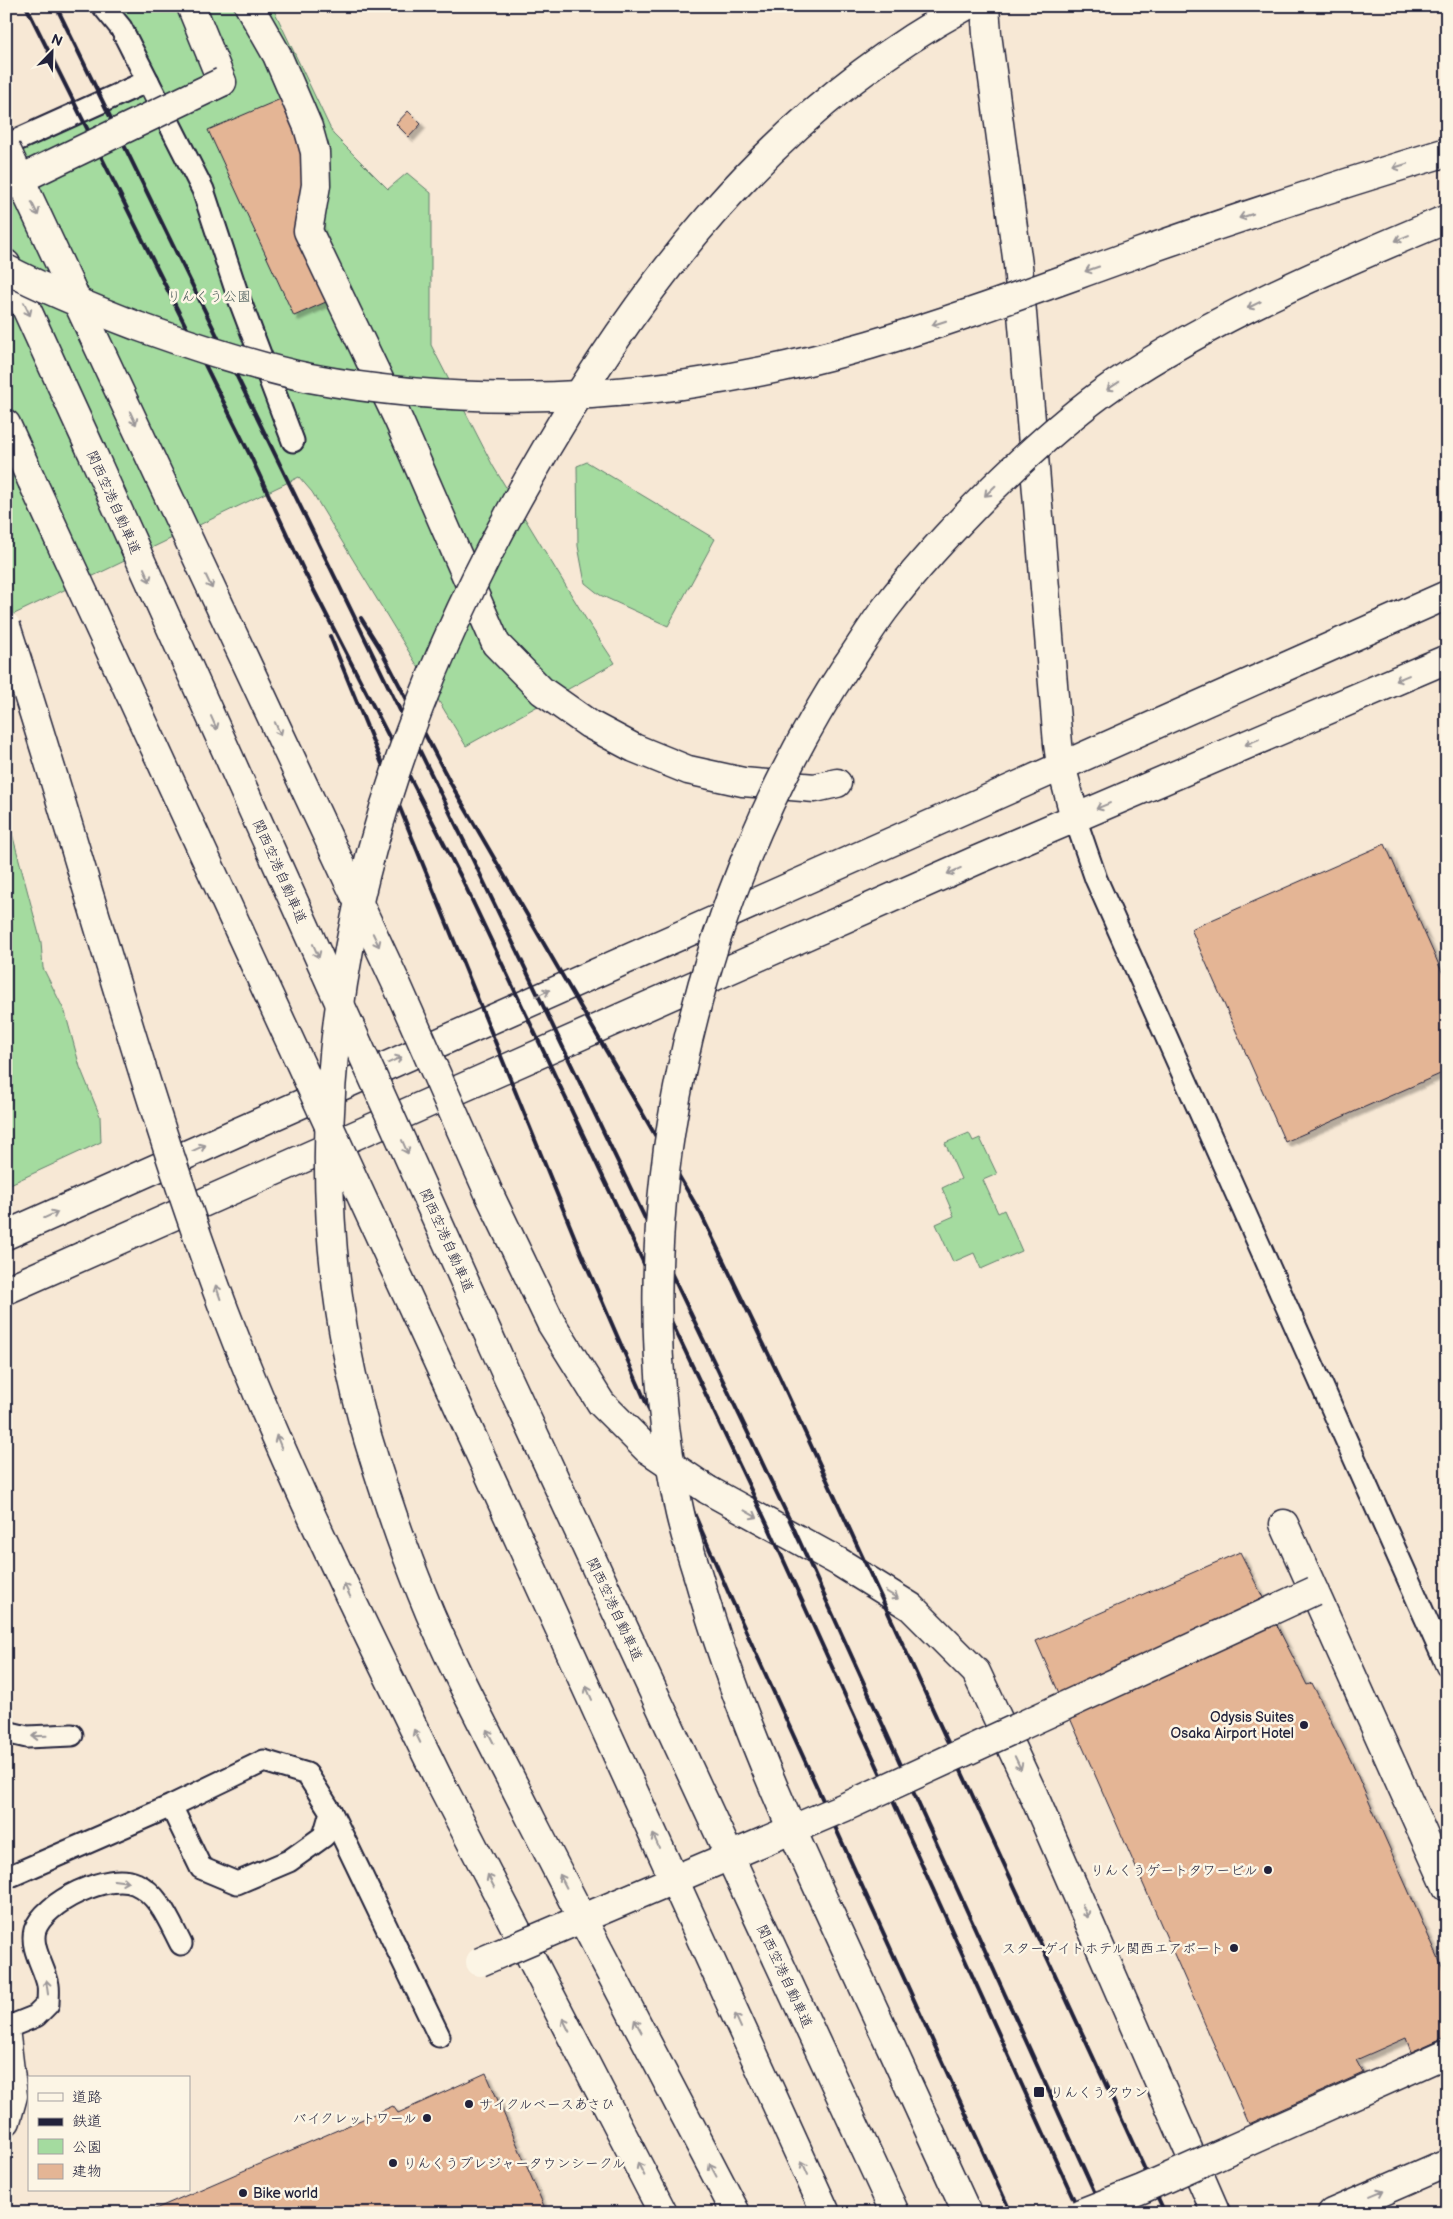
<svg xmlns="http://www.w3.org/2000/svg" width="1453" height="2219" font-family="'Balsamiq Sans','Klee One',sans-serif">
	<style>
		.green { fill: #a4db9f; stroke: #637e6d }
		.building { fill: #e4b595; stroke: #22223b; filter: url(#shadow) }
		.lines { fill: none; stroke-linecap: round; stroke-linejoin: round }
		.service-casing { stroke: #22223b; stroke-width: 25 }
		.pedestrian-casing { stroke: #22223b; stroke-width: 31 }
		.minor-casing { stroke: #22223b; stroke-width: 31 }
		.tertiary-casing { stroke: #22223b; stroke-width: 31 }
		.primary-casing { stroke: #22223b; stroke-width: 31 }
		.motorway-casing { stroke: #22223b; stroke-width: 31 }
		.service { stroke: #fcf5e5; stroke-width: 21 }
		.pedestrian { stroke: #fcf5e5; stroke-width: 28 }
		.minor { stroke: #fcf5e5; stroke-width: 28 }
		.tertiary { stroke: #fcf5e5; stroke-width: 28 }
		.primary { stroke: #fcf5e5; stroke-width: 28 }
		.motorway { stroke: #fcf5e5; stroke-width: 28 }
		.rail { stroke: #22223b; stroke-width: 4 }
		.pedestrian-bridge-casing { stroke: #22223b; stroke-width: 31; stroke-linecap: butt }
		.motorway-bridge-casing { stroke: #22223b; stroke-width: 31; stroke-linecap: butt }
		.pedestrian-bridge { stroke: #fcf5e5; stroke-width: 28 }
		.motorway-bridge { stroke: #fcf5e5; stroke-width: 28 }
		.oneway { stroke: #9a9698 }
		.poi-dot { fill: #22223b; stroke: #fcf5e5; stroke-width: 2 }
		.labels { text-anchor: middle; stroke-width: 5; stroke-linejoin: round; paint-order: stroke }
		.park-label { font-size: 14px; fill: #495a59; stroke: #fcf5e5 }
		.street-label { font-size: 14px; fill: #22223b; stroke: #fcf5e5 }
		.poi-label { font-size: 14px; fill: #22223b; stroke: #fcf5e5; text-anchor: end }
	</style>
	<defs>
		<filter id="shadow"><feDropShadow dx="4.5" dy="4.5" stdDeviation="1" flood-color="#0004"/></filter>
	</defs>
	<rect width="100%" height="100%" fill="#f7e8d5"/>
	<filter id="ink" filterUnits="userSpaceOnUse"><feTurbulence type="fractalNoise" baseFrequency=".02" numOctaves="2"/><feDisplacementMap in="SourceGraphic" scale="10" xChannelSelector="R" yChannelSelector="G"/><feConvolveMatrix kernelMatrix="1 2 1 2 8 2 1 2 1" color-interpolation-filters="sRGB"/></filter>
	<g filter="url(#ink)">
		<g class="green">
			<polygon points="115,6 272,6 333,134 388,189 407,173 431,193 431,345 493,466 586,619 615,663 466,746 312,492 299,477 6,618 6,136 148,71"/>
			<polygon points="587,462 715,539 668,626 600,595 585,583 578,546 577,466"/>
			<polygon points="6,811 41,942 43,968 65,1012 80,1067 100,1116 101,1142 6,1186"/>
			<polygon points="969,1133 973,1141 980,1138 997,1174 983,1180 998,1213 1004,1210 1022,1251 981,1269 974,1253 953,1262 936,1224 954,1216 942,1188 961,1179 945,1143"/>
		</g>
		<g class="building">
			<polygon points="290,95 312,184 335,298 294,316 208,130"/>
			<polygon points="408,111 421,124 409,137 396,124"/>
			<polygon points="1385,844 1447,983 1447,1071 1285,1142 1191,929"/>
			<polygon points="1240,1552 1307,1685 1312,1683 1351,1761 1447,1978 1447,2036 1411,2052 1406,2038 1356,2060 1363,2073 1249,2124 1036,1641"/>
			<polygon points="486,2073 547,2213 146,2213 393,2106 398,2113"/>
		</g>
		<g class="lines">
			<defs>
				<g id="service">
					<polyline points="103,6 121,28 203,190 238,296 293,441"/>
					<polyline points="6,145 148,81"/>
					<polyline points="1075,818 1096,879 1447,1666"/>
					<polyline points="6,1732 27,1737 72,1735"/>
					<polyline points="331,1812 439,2036"/>
					<polyline points="6,1878 171,1806 264,1761 307,1774 331,1812 324,1836 289,1861 237,1883 201,1868 171,1806"/>
					<path d="M6,2028l30,-12 12,-12c0,-6 1,-13 0,-19 -3,-17 -18,-37 -13,-55 9,-28 74,-59 101,-46 23,10 34,39 45,60"/>
				</g>
				<g id="pedestrian">
					<polyline points="191,6 222,82"/>
					<polyline points="249,6 277,55 308,127 315,152 316,185 308,231 399,421 496,644 542,691 589,724 634,748 688,770 743,782 815,788 837,783"/>
					<polyline points="1284,1524 1447,1887"/>
				</g>
				<g id="minor">
					<polyline points="985,6 987,34 1018,265 1058,744 1061,765 1075,818"/>
					<polyline points="6,2037 13,2096 6,2121"/>
				</g>
				<g id="tertiary">
					<path d="M6,1235c479,-216 960,-428 1441,-640"/>
					<polyline points="6,1290 977,860 1447,659"/>
				</g>
				<polyline id="primary" points="1332,2213 1447,2163"/>
				<g id="motorway">
					<polyline points="6,264 91,450"/>
					<polyline points="6,424 32,481"/>
					<polyline points="708,1490 839,1562 911,1607 976,1672 1034,1796 1216,2213"/>
					<polyline points="439,1780 663,2213"/>
				</g>
			</defs>
			<use href="#service" class="service-casing"/>
			<use href="#pedestrian" class="pedestrian-casing"/>
			<use href="#minor" class="minor-casing"/>
			<use href="#tertiary" class="tertiary-casing"/>
			<use href="#primary" class="primary-casing"/>
			<use href="#motorway" class="motorway-casing"/>
			<use href="#service" class="service"/>
			<use href="#pedestrian" class="pedestrian"/>
			<use href="#minor" class="minor"/>
			<use href="#tertiary" class="tertiary"/>
			<use href="#primary" class="primary"/>
			<use href="#motorway" class="motorway"/>
			<g class="rail">
				<polyline points="26,6 251,457 304,571 462,879 769,1528 1080,2213"/>
				<polyline points="56,6 478,870 794,1529 1104,2213"/>
				<polyline points="361,618 381,650 451,784 701,1214 779,1376 1165,2213"/>
				<polyline points="330,636 579,1248 729,1594 1011,2213"/>
			</g>
			<defs>
				<g id="pedestrian-bridge">
					<polyline points="6,186 222,82"/>
					<polyline points="480,1962 845,1807 1314,1591"/>
					<polyline points="1081,2213 1142,2189 1447,2053"/>
				</g>
				<g id="motorway-bridge">
					<polyline points="6,149 397,985 491,1198 551,1323 601,1403 647,1449 708,1490"/>
					<path d="M6,269c42,22 87,40 131,57 56,20 115,40 173,52 185,35 379,19 559,-33 89,-26 176,-59 263,-90 104,-37 209,-71 315,-103"/>
					<polyline points="91,450 508,1378 895,2213"/>
					<polyline points="32,481 453,1395 826,2213"/>
					<path d="M6,626c75,228 134,461 219,686 61,160 139,314 214,468"/>
					<path d="M736,2213c-69,-131 -137,-261 -204,-392 -37,-75 -79,-149 -110,-227 -21,-51 -38,-103 -54,-155 -95,-331 -7,-665 159,-957 108,-191 242,-369 439,-476"/>
					<path d="M967,2213c-47,-103 -94,-205 -141,-308 -49,-106 -95,-213 -127,-326 -7,-23 -15,-46 -20,-70 -61,-281 11,-605 168,-844 14,-20 26,-41 41,-60 32,-42 68,-80 105,-117 37,-36 77,-73 119,-102 104,-70 220,-119 335,-167"/>
				</g>
			</defs>
			<use href="#pedestrian-bridge" class="pedestrian-bridge-casing"/>
			<use href="#motorway-bridge" class="motorway-bridge-casing"/>
			<use href="#pedestrian-bridge" class="pedestrian-bridge"/>
			<use href="#motorway-bridge" class="motorway-bridge"/>
		</g>
		<defs><path id="oneway-shaft" d="M-6 0H5M1.5-3L5.5 0L1.5 3" fill="none" stroke-width="1.6" stroke-linecap="round" stroke-linejoin="round" transform="scale(1.25)"/></defs>
		<g class="oneway">
			<use href="#oneway-shaft" transform="translate(1400 166) rotate(163)"/>
			<use href="#oneway-shaft" transform="translate(35 209) rotate(64)"/>
			<use href="#oneway-shaft" transform="translate(1246 216) rotate(162)"/>
			<use href="#oneway-shaft" transform="translate(1402 238) rotate(157)"/>
			<use href="#oneway-shaft" transform="translate(1092 269) rotate(161)"/>
			<use href="#oneway-shaft" transform="translate(1254 305) rotate(154)"/>
			<use href="#oneway-shaft" transform="translate(27 309) rotate(65)"/>
			<use href="#oneway-shaft" transform="translate(939 323) rotate(162)"/>
			<use href="#oneway-shaft" transform="translate(1113 386) rotate(147)"/>
			<use href="#oneway-shaft" transform="translate(133 418) rotate(65)"/>
			<use href="#oneway-shaft" transform="translate(990 491) rotate(136)"/>
			<use href="#oneway-shaft" transform="translate(147 575) rotate(66)"/>
			<use href="#oneway-shaft" transform="translate(209 582) rotate(65)"/>
			<use href="#oneway-shaft" transform="translate(1402 678) rotate(157)"/>
			<use href="#oneway-shaft" transform="translate(214 723) rotate(66)"/>
			<use href="#oneway-shaft" transform="translate(278 729) rotate(65)"/>
			<use href="#oneway-shaft" transform="translate(1252 742) rotate(157)"/>
			<use href="#oneway-shaft" transform="translate(1103 806) rotate(157)"/>
			<use href="#oneway-shaft" transform="translate(954 871) rotate(156)"/>
			<use href="#oneway-shaft" transform="translate(376 940) rotate(65)"/>
			<use href="#oneway-shaft" transform="translate(316 951) rotate(66)"/>
			<use href="#oneway-shaft" transform="translate(543 993) rotate(-24)"/>
			<use href="#oneway-shaft" transform="translate(395 1060) rotate(-24)"/>
			<use href="#oneway-shaft" transform="translate(405 1147) rotate(66)"/>
			<use href="#oneway-shaft" transform="translate(199 1148) rotate(-24)"/>
			<use href="#oneway-shaft" transform="translate(51 1215) rotate(-24)"/>
			<use href="#oneway-shaft" transform="translate(218 1292) rotate(-109)"/>
			<use href="#oneway-shaft" transform="translate(279 1442) rotate(-112)"/>
			<use href="#oneway-shaft" transform="translate(751 1514) rotate(29)"/>
			<use href="#oneway-shaft" transform="translate(347 1590) rotate(-115)"/>
			<use href="#oneway-shaft" transform="translate(892 1595) rotate(32)"/>
			<use href="#oneway-shaft" transform="translate(589 1693) rotate(-114)"/>
			<use href="#oneway-shaft" transform="translate(39 1736) rotate(178)"/>
			<use href="#oneway-shaft" transform="translate(417 1736) rotate(-116)"/>
			<use href="#oneway-shaft" transform="translate(490 1736) rotate(-117)"/>
			<use href="#oneway-shaft" transform="translate(1018 1763) rotate(65)"/>
			<use href="#oneway-shaft" transform="translate(656 1841) rotate(-114)"/>
			<use href="#oneway-shaft" transform="translate(121 1881) rotate(7)"/>
			<use href="#oneway-shaft" transform="translate(491 1881) rotate(-117)"/>
			<use href="#oneway-shaft" transform="translate(563 1881) rotate(-117)"/>
			<use href="#oneway-shaft" transform="translate(1085 1911) rotate(66)"/>
			<use href="#oneway-shaft" transform="translate(47 1987) rotate(-98)"/>
			<use href="#oneway-shaft" transform="translate(738 2021) rotate(-114)"/>
			<use href="#oneway-shaft" transform="translate(566 2025) rotate(-117)"/>
			<use href="#oneway-shaft" transform="translate(638 2026) rotate(-118)"/>
			<use href="#oneway-shaft" transform="translate(805 2168) rotate(-114)"/>
			<use href="#oneway-shaft" transform="translate(641 2169) rotate(-117)"/>
			<use href="#oneway-shaft" transform="translate(713 2170) rotate(-118)"/>
			<use href="#oneway-shaft" transform="translate(1377 2193) rotate(-23)"/>
		</g>
	</g>
	<g class="poi-dot">
		<circle cx="1304" cy="1725" r="5"/>
		<circle cx="1268" cy="1870" r="5"/>
		<circle cx="1234" cy="1948" r="5"/>
		<rect x="1033" y="2086" width="12" height="12" rx="2.5"/>
		<circle cx="469" cy="2104" r="5"/>
		<circle cx="427" cy="2118" r="5"/>
		<circle cx="393" cy="2163" r="5"/>
		<circle cx="243" cy="2193" r="5"/>
	</g>
	<g class="labels">
		<g class="park-label">
			<text x="209" y="301">りんくう公園</text>
		</g>
		<g class="street-label">
			<text transform="translate(114 502) rotate(66)" y="5">関西空港自動車道</text>
			<text transform="translate(280 871) rotate(66)" y="5">関西空港自動車道</text>
			<text transform="translate(447 1240) rotate(66)" y="5">関西空港自動車道</text>
			<text transform="translate(615 1609) rotate(65)" y="5">関西空港自動車道</text>
			<text transform="translate(785 1976) rotate(65)" y="5">関西空港自動車道</text>
		</g>
		<g class="poi-label">
			<text x="1294" y="1722">Odysis Suites<tspan x="1294" dy="16">Osaka Airport Hotel</tspan></text>
			<text x="1258" y="1875">りんくうゲートタワービル</text>
			<text x="1224" y="1953">スターゲイトホテル関西エアポート</text>
			<text x="1050" y="2097" text-anchor="start">りんくうタウン</text>
			<text x="479" y="2109" text-anchor="start">サイクルベースあさひ</text>
			<text x="417" y="2123">バイクレットワール</text>
			<text x="403" y="2168" text-anchor="start">りんくうプレジャータウンシークル</text>
			<text x="253" y="2198" text-anchor="start">Bike world</text>
		</g>
	</g>
	<rect width="1453" height="2219" fill="none" stroke="#fcf5e5" stroke-width="25"/>
	<rect x="12" y="12" width="1428" height="2194" fill="none" stroke="#22223b" stroke-width="2" filter="url(#ink)"/>
	<rect x="28" y="2076" width="162" height="115" fill="#fcf5e5" stroke="#a5a1a1"/>
	<rect x="38" y="2093" width="25" height="8" fill="#fcf5e5" stroke="#a5a1a1"/>
	<text x="72" y="2102" font-size="15" fill="#22223b">道路</text>
	<rect x="38" y="2118" width="25" height="8" fill="#22223b" stroke="#a5a1a1"/>
	<text x="72" y="2126" font-size="15" fill="#22223b">鉄道</text>
	<rect x="38" y="2139" width="25" height="15" fill="#a4db9f" stroke="#a5a1a1"/>
	<text x="72" y="2152" font-size="15" fill="#22223b">公園</text>
	<rect x="38" y="2164" width="25" height="15" fill="#e4b595" stroke="#a5a1a1"/>
	<text x="72" y="2176" font-size="15" fill="#22223b">建物</text>
	<g transform="translate(52 52) rotate(23)" stroke="#fcf5e5" stroke-width="4" paint-order="stroke">
	<path d="M0-4L9 19L0 12L-9 19Z" fill="#22223b"/>
	<text y="-8" font-size="14" font-weight="bold" text-anchor="middle" fill="#22223b">N</text>
	</g>
</svg>
